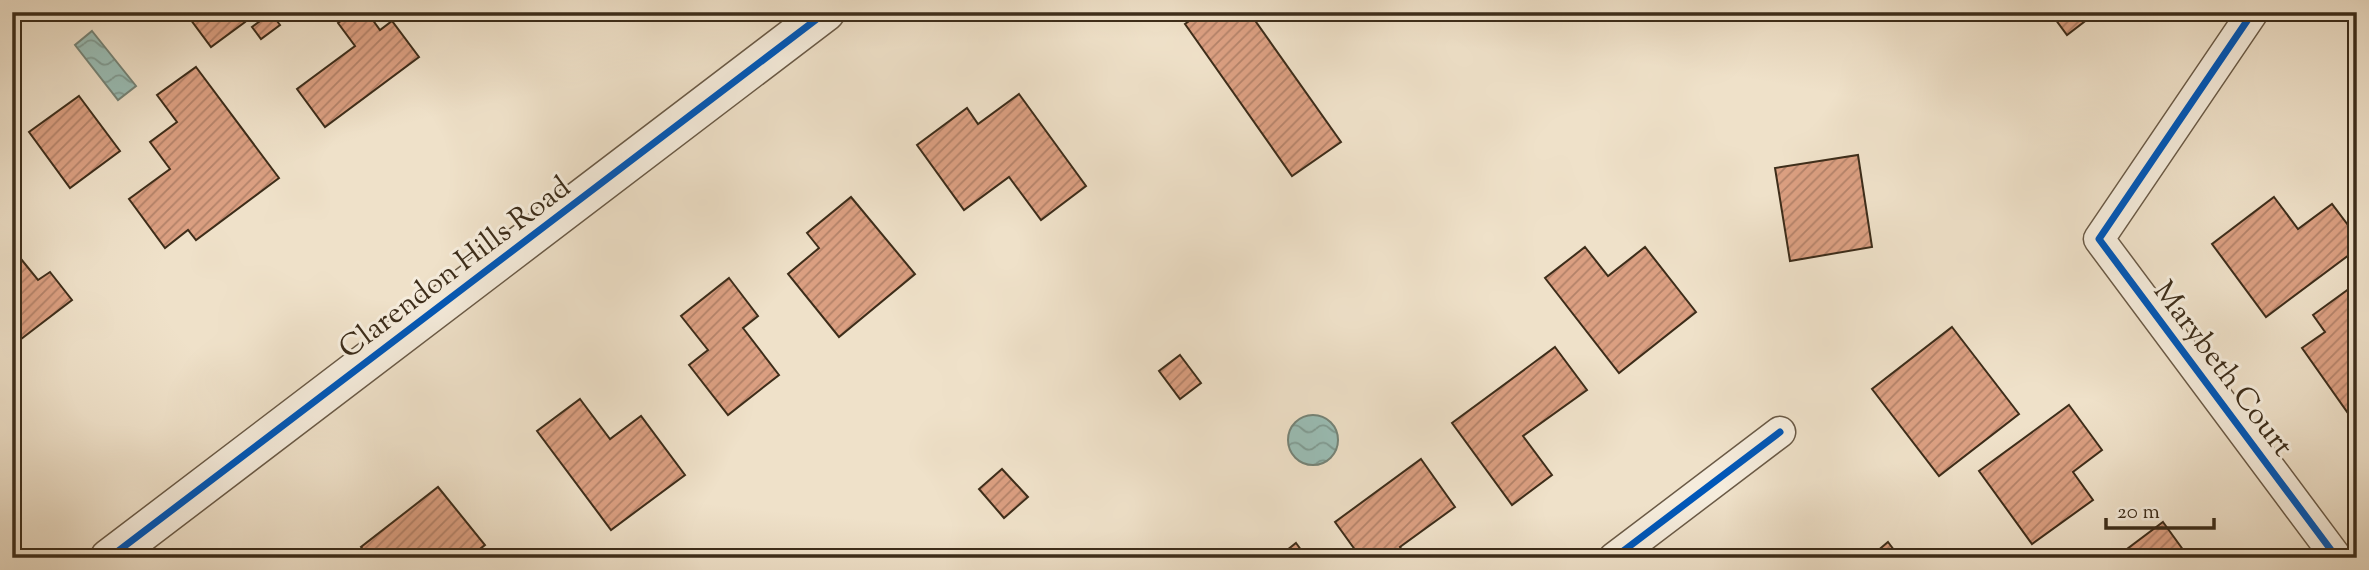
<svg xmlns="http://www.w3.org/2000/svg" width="2369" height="570" font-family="'Sorts Mill Goudy',serif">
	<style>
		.water { fill: url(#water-waves); stroke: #758478; stroke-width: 2 }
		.building { fill: url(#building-hatch); stroke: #3d2d1a; stroke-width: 2 }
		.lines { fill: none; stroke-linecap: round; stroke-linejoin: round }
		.minor-casing { stroke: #6a5a46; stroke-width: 33 }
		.tertiary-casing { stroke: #6a5a46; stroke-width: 40 }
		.minor { stroke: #f5ecdc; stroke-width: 30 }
		.tertiary { stroke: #f5ecdc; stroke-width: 37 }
		.cycleway-casing { stroke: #f5ecdc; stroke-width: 11 }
		.cycleway { stroke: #0057b8; stroke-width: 7 }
		.labels { text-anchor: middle; stroke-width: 6; stroke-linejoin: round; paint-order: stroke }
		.street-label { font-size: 30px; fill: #3d2d1a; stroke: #f5ecdc }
	</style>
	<defs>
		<pattern id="water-waves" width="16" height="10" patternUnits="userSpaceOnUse" patternTransform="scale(1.75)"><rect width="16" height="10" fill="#9abeb6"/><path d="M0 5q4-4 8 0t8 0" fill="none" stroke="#7f9b93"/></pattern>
		<pattern id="building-hatch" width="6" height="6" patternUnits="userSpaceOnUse" patternTransform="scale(1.75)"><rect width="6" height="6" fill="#db9f81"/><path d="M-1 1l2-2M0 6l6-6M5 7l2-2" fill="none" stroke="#b38269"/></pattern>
	</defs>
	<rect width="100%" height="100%" fill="#efe1c9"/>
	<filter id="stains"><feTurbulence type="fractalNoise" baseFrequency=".00286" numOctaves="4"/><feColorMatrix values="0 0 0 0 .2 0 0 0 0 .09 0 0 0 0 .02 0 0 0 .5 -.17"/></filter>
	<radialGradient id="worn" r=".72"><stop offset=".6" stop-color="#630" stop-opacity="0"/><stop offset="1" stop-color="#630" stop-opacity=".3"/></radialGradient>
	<g class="water">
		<polygon points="92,31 136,86 118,100 75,45"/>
		<circle cx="1313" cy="440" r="25"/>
	</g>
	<g class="building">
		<polygon points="185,12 237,12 245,22 211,47"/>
		<polygon points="353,12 367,12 380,30 392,21 419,57 325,127 297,89 355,46 338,23"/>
		<polygon points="1202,12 1249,12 1341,142 1292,176 1185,24"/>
		<polygon points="2050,12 2097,12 2067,35"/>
		<polygon points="271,13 280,25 261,39 252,27"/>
		<polygon points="196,67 279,178 196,240 188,230 165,248 129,199 170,169 150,142 177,122 157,95"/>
		<polygon points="1019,94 1086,186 1041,220 1009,177 964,210 917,145 967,108 978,124"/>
		<polygon points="79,96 120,151 70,188 29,132"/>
		<polygon points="1858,155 1872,247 1790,261 1775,168"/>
		<polygon points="851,197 915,274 839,337 788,274 819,248 807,233"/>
		<polygon points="2274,197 2298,229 2332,204 2357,237 2357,249 2266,317 2212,244"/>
		<polygon points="1585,247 1608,276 1645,247 1696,312 1619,373 1545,278"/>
		<polygon points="21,259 38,280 50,272 72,300 12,346 12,266"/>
		<polygon points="729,278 758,316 743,328 779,375 728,415 689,365 708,350 681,316"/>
		<polygon points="2357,283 2357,411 2350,416 2302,348 2325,332 2313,315"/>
		<polygon points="1952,327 2019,414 1939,476 1872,389"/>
		<polygon points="1555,347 1587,390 1523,436 1552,475 1512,505 1452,423"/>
		<polygon points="1180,355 1201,383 1180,399 1159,371"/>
		<polygon points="580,399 610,439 641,416 685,475 611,530 537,431"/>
		<polygon points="2069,405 2102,450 2073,472 2093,500 2032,544 1979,471"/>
		<polygon points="1421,459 1455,507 1400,547 1408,558 1361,558 1335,522"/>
		<polygon points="1002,469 1028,497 1004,518 979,489"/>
		<polygon points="438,487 485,545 468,558 370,558 361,547"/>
		<polygon points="2163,522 2189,558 2115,558"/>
		<polygon points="1888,542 1900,558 1869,558"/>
		<polygon points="1296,543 1307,558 1277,558"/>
	</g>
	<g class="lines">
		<defs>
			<g id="minor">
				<polyline points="2253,12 2099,239 2337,558"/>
				<polyline points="1614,558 1780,432"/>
			</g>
			<polyline id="tertiary" points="109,558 826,12"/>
		</defs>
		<use href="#minor" class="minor-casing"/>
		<use href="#tertiary" class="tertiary-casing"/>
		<use href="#minor" class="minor"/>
		<use href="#tertiary" class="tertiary"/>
		<defs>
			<g id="cycleway">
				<polyline points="2253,12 2099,239 2337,558"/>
				<polyline points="109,558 826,12"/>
				<polyline points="1614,558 1780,432"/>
			</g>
		</defs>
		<use href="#cycleway" class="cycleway-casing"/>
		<use href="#cycleway" class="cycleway"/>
	</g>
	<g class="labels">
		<g class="street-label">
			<text transform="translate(454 267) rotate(-37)" y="10">Clarendon Hills Road</text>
			<text transform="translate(2224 368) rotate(53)" y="10">Marybeth Court</text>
		</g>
	</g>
	<rect width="2369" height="570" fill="none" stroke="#efe1c9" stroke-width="42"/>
	<rect x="14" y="14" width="2341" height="542" fill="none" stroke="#3d2d1a" stroke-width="3.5"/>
	<rect x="21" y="21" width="2327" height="528" fill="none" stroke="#3d2d1a" stroke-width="2"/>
	<path d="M2106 518v10h108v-10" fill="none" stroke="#3d2d1a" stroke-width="3.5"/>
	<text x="2117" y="518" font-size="21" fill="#3d2d1a" stroke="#f5ecdc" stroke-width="5" paint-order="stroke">20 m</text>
	<rect width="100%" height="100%" filter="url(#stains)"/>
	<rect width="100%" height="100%" fill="url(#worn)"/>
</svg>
